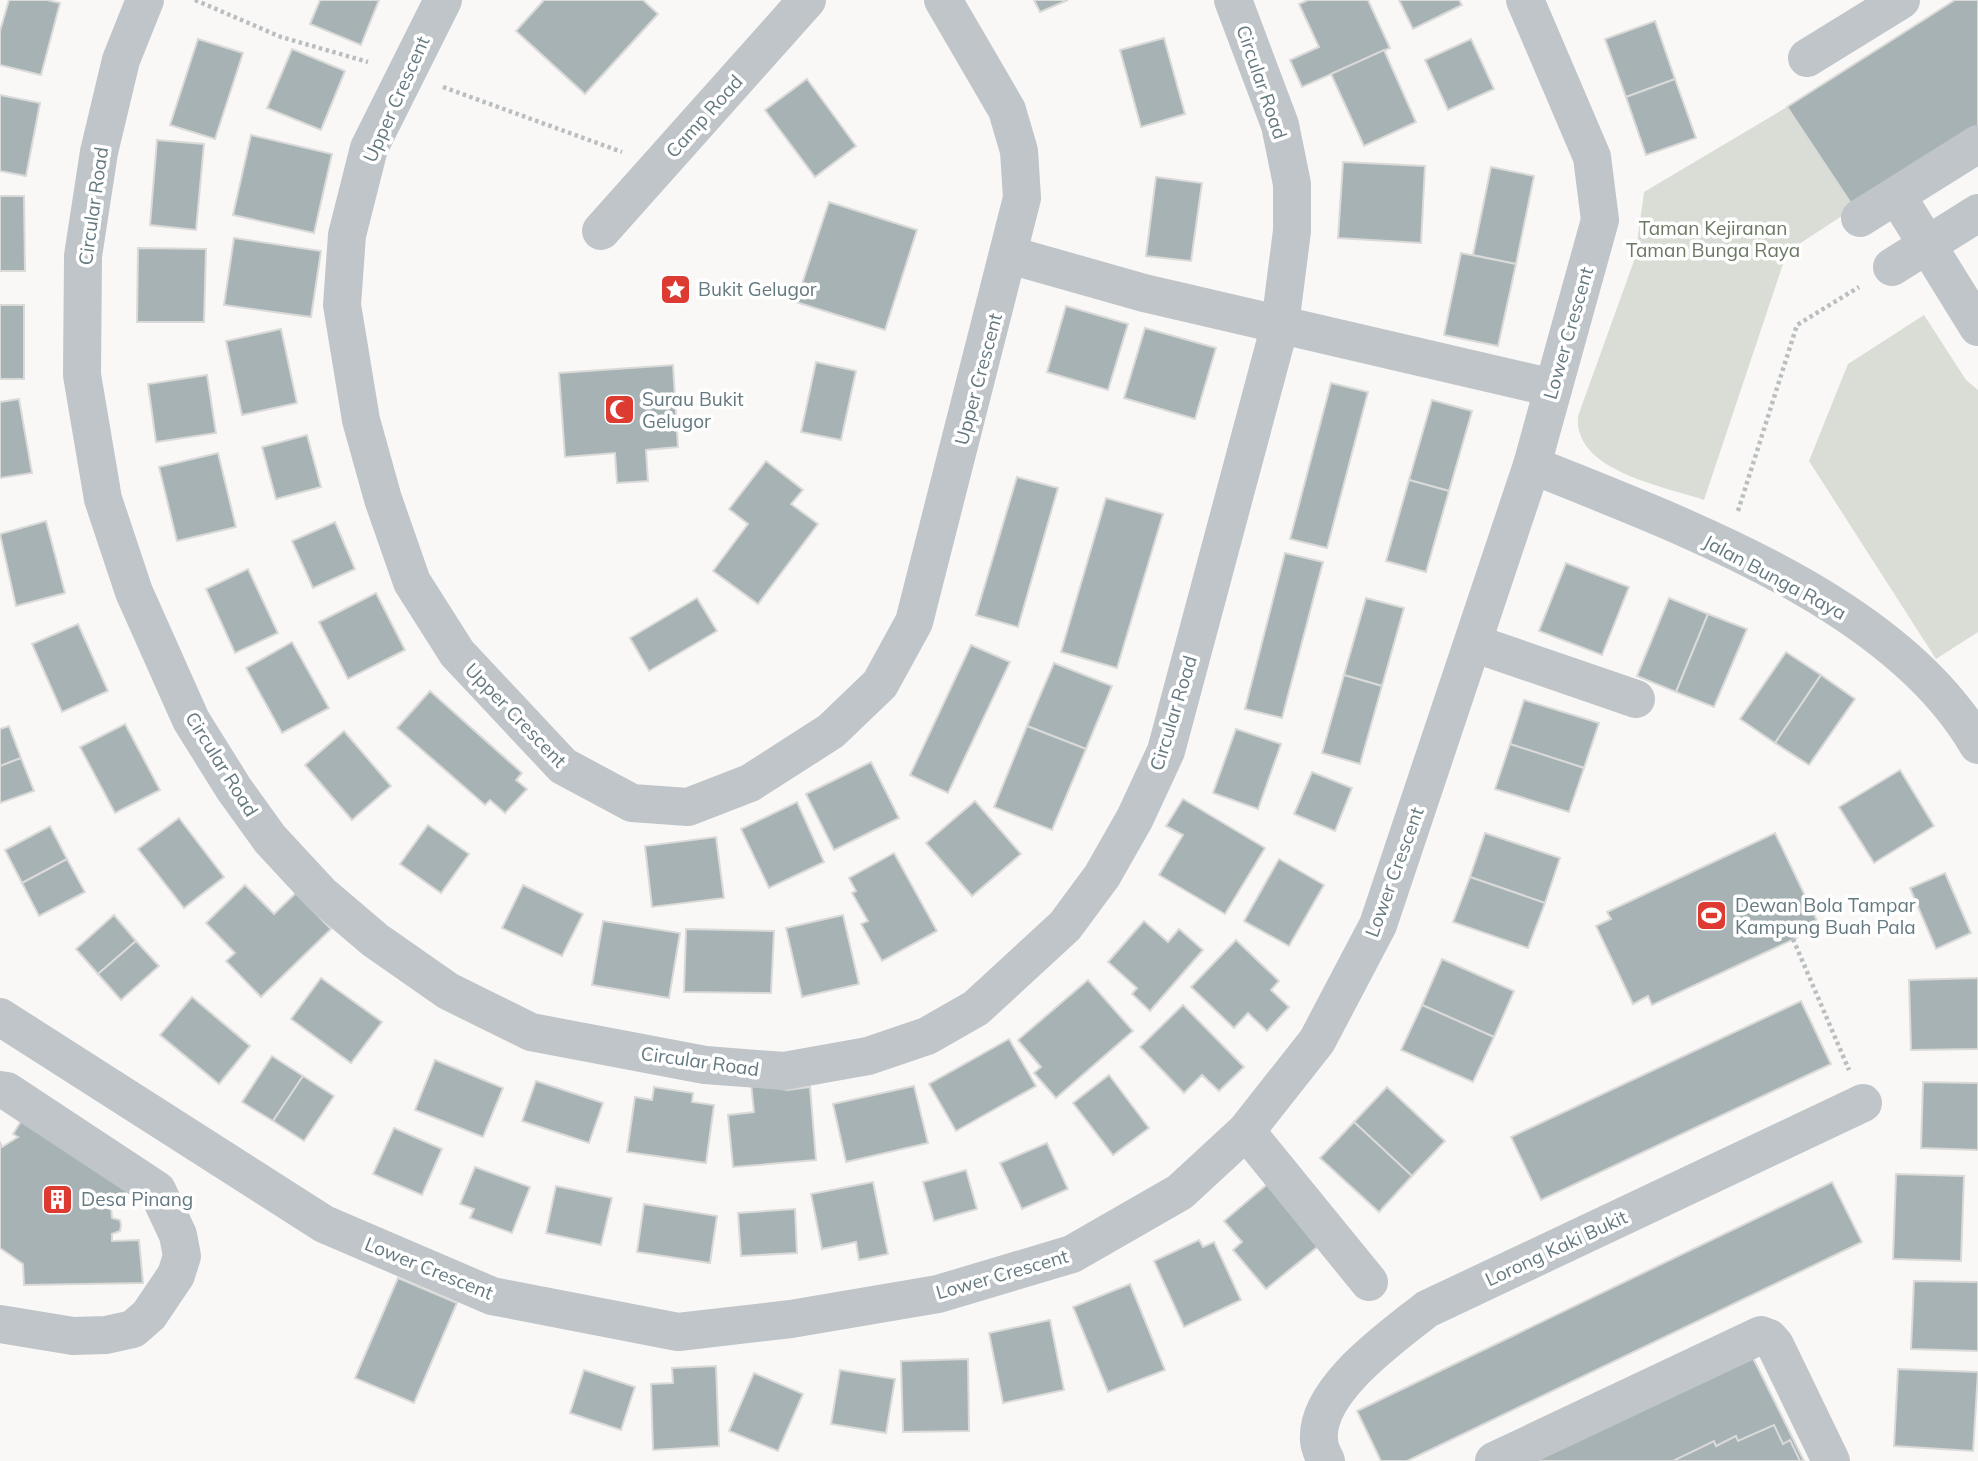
<svg xmlns="http://www.w3.org/2000/svg" width="1978" height="1461" font-family="Mulish,sans-serif">
	<style>
		.green { fill: #daddd5 }
		.building { fill: #a7b2b5; stroke: #dadad8; stroke-width: 2 }
		.lines { fill: none; stroke-linecap: round; stroke-linejoin: round }
		.path { stroke: #babec0; stroke-width: 4.5; stroke-dasharray: 3.5 3.5; stroke-linecap: butt }
		.minor { stroke: #bfc5c8; stroke-width: 38 }
		.labels { text-anchor: middle; stroke-width: 7; stroke-linejoin: round; paint-order: stroke }
		.street-label { font-size: 19px; fill: #657980; stroke: #fff }
		.park-label { font-size: 19px; fill: #6b7863; stroke: #fff }
		.poi-label { font-size: 19px; fill: #657980; stroke: #fff; text-anchor: start }
	</style>
	<rect width="100%" height="100%" fill="#f9f8f6"/>
	<g class="green">
		<path d="M1787,107l67,101 -67,44 -83,248c-41,-14 -131,-29 -126,-84l57,-158 9,-66z"/>
		<polygon points="1924,315 1966,380 1978,390 1978,632 1936,659 1809,461 1848,364"/>
	</g>
	<g class="building">
		<polygon points="9,0 47,0 60,3 41,75 0,65 0,31"/>
		<polygon points="320,0 379,0 361,45 310,24"/>
		<polygon points="544,0 643,0 658,14 585,94 516,31"/>
		<polygon points="1034,0 1068,0 1040,12"/>
		<polygon points="1308,0 1368,0 1390,48 1302,87 1290,60 1319,47 1299,4"/>
		<polygon points="1399,0 1459,0 1462,5 1413,29"/>
		<polygon points="1955,0 1978,0 1978,131 1854,208 1787,107"/>
		<polygon points="1655,21 1675,79 1626,97 1605,39"/>
		<polygon points="1164,38 1185,114 1141,127 1120,50"/>
		<polygon points="198,39 243,53 215,139 170,125"/>
		<polygon points="1471,39 1494,89 1448,110 1425,60"/>
		<polygon points="292,49 345,71 321,130 267,108"/>
		<polygon points="1384,50 1416,122 1364,146 1331,74"/>
		<polygon points="807,79 856,146 815,177 765,110"/>
		<polygon points="1675,79 1696,138 1646,155 1626,97"/>
		<polygon points="0,95 40,103 26,176 0,171"/>
		<polygon points="251,135 332,154 314,233 233,215"/>
		<polygon points="157,140 204,144 196,230 150,225"/>
		<polygon points="1343,162 1425,166 1421,243 1338,238"/>
		<polygon points="1491,167 1534,176 1516,264 1473,255"/>
		<polygon points="1156,177 1202,183 1191,261 1146,256"/>
		<polygon points="0,196 24,196 25,271 0,271"/>
		<polygon points="829,202 917,230 885,330 796,302"/>
		<polygon points="234,238 321,251 311,317 224,305"/>
		<polygon points="138,248 206,249 204,322 137,322"/>
		<polygon points="1461,253 1516,264 1498,346 1444,335"/>
		<rect x="0" y="305" width="24" height="74"/>
		<polygon points="1066,306 1128,324 1108,390 1047,372"/>
		<polygon points="1145,328 1216,348 1195,419 1124,398"/>
		<polygon points="281,329 297,403 242,415 226,341"/>
		<polygon points="816,362 856,371 841,440 801,432"/>
		<polygon points="673,365 678,447 646,450 648,481 617,483 615,453 565,457 559,373"/>
		<polygon points="207,375 216,433 156,442 148,384"/>
		<polygon points="1331,383 1368,392 1327,548 1290,539"/>
		<polygon points="19,399 32,473 0,478 0,402"/>
		<polygon points="1432,400 1472,411 1449,491 1409,480"/>
		<polygon points="307,435 321,487 276,499 262,447"/>
		<polygon points="218,453 236,527 177,541 159,467"/>
		<polygon points="766,461 803,490 791,504 818,524 758,604 713,571 748,524 729,509"/>
		<polygon points="1017,477 1058,488 1018,627 976,615"/>
		<polygon points="1409,480 1449,491 1426,572 1386,561"/>
		<polygon points="1106,498 1163,514 1117,668 1061,652"/>
		<polygon points="46,521 65,593 16,606 0,534"/>
		<polygon points="335,522 355,569 313,588 292,541"/>
		<polygon points="1285,553 1323,562 1282,718 1245,709"/>
		<polygon points="1566,563 1629,587 1602,655 1539,631"/>
		<polygon points="248,569 278,633 235,653 206,589"/>
		<polygon points="376,593 405,650 348,679 319,622"/>
		<polygon points="697,598 717,631 649,671 630,638"/>
		<polygon points="1366,598 1404,608 1382,686 1344,675"/>
		<polygon points="1669,598 1708,614 1676,692 1637,676"/>
		<polygon points="1708,614 1747,629 1714,707 1676,692"/>
		<polygon points="78,624 108,691 62,712 32,644"/>
		<polygon points="292,642 329,708 282,733 246,668"/>
		<polygon points="971,645 1010,662 948,793 910,775"/>
		<polygon points="1786,652 1821,675 1775,743 1740,719"/>
		<polygon points="1054,663 1112,686 1086,749 1027,726"/>
		<polygon points="1344,675 1382,686 1360,764 1322,753"/>
		<polygon points="1821,675 1855,699 1809,765 1775,743"/>
		<polygon points="430,691 522,773 516,780 527,789 505,813 490,800 485,805 397,728"/>
		<polygon points="1524,700 1599,723 1584,768 1510,744"/>
		<polygon points="125,724 160,790 115,813 80,747"/>
		<polygon points="9,726 21,758 0,766 0,729"/>
		<polygon points="1027,726 1086,749 1052,830 994,807"/>
		<polygon points="1236,729 1281,744 1258,809 1213,793"/>
		<polygon points="344,731 391,786 352,820 305,765"/>
		<polygon points="1510,744 1584,768 1569,812 1495,789"/>
		<polygon points="21,758 34,791 0,803 0,766"/>
		<polygon points="871,762 899,818 834,850 806,794"/>
		<polygon points="1900,770 1934,826 1874,863 1839,807"/>
		<polygon points="1312,772 1352,788 1335,831 1294,814"/>
		<polygon points="1183,799 1265,848 1225,914 1159,875 1183,835 1166,826"/>
		<polygon points="975,801 1021,854 972,896 926,843"/>
		<polygon points="797,802 824,862 769,888 741,829"/>
		<polygon points="179,818 224,877 184,908 138,849"/>
		<polygon points="428,825 469,854 441,893 400,864"/>
		<polygon points="50,826 67,859 22,883 5,850"/>
		<polygon points="1485,833 1560,858 1545,903 1470,877"/>
		<polygon points="1775,833 1820,927 1652,1005 1648,996 1633,1004 1596,926 1611,919 1607,912"/>
		<polygon points="716,837 724,898 652,907 645,846"/>
		<polygon points="894,853 937,931 882,961 861,924 868,921 852,893 856,891 849,878"/>
		<polygon points="67,859 85,892 39,916 22,883"/>
		<polygon points="1279,859 1324,885 1289,946 1244,921"/>
		<polygon points="1945,873 1971,933 1936,949 1910,888"/>
		<polygon points="1470,877 1545,903 1528,948 1453,922"/>
		<polygon points="245,885 274,914 296,893 331,929 261,997 226,961 235,953 206,923"/>
		<polygon points="523,885 583,914 562,956 502,928"/>
		<polygon points="114,915 136,941 98,974 76,949"/>
		<polygon points="843,915 859,984 802,997 786,928"/>
		<polygon points="603,921 680,933 669,998 592,985"/>
		<polygon points="1144,921 1168,942 1179,929 1203,950 1150,1011 1132,994 1137,988 1108,962"/>
		<polygon points="686,929 774,931 771,993 684,992"/>
		<polygon points="1236,940 1279,981 1271,990 1289,1007 1267,1031 1248,1013 1234,1028 1191,987"/>
		<polygon points="136,941 159,966 121,1000 98,974"/>
		<polygon points="1442,959 1514,991 1494,1037 1422,1005"/>
		<polygon points="321,978 382,1022 351,1063 291,1019"/>
		<polygon points="1978,978 1978,1049 1911,1050 1909,980"/>
		<polygon points="1088,980 1133,1031 1056,1098 1034,1073 1041,1067 1018,1040"/>
		<polygon points="192,997 250,1046 219,1084 160,1035"/>
		<polygon points="1801,1001 1831,1064 1541,1200 1511,1137"/>
		<polygon points="1183,1005 1244,1067 1219,1091 1202,1075 1184,1093 1140,1047"/>
		<polygon points="1422,1005 1494,1037 1473,1082 1401,1050"/>
		<polygon points="1009,1039 1036,1086 956,1131 929,1084"/>
		<polygon points="272,1056 303,1076 273,1121 242,1102"/>
		<polygon points="435,1060 503,1088 483,1137 415,1110"/>
		<polygon points="1109,1075 1149,1128 1113,1155 1073,1103"/>
		<polygon points="303,1076 334,1096 304,1141 273,1121"/>
		<polygon points="536,1081 603,1103 589,1143 522,1121"/>
		<polygon points="1923,1082 1978,1083 1978,1150 1921,1148"/>
		<polygon points="751,1083 787,1090 810,1087 816,1160 733,1167 728,1115 754,1112"/>
		<polygon points="914,1086 928,1143 846,1162 833,1104"/>
		<polygon points="654,1087 693,1093 692,1102 714,1105 706,1163 627,1152 635,1097 652,1100"/>
		<polygon points="1387,1087 1445,1141 1412,1176 1354,1122"/>
		<polygon points="27,1112 135,1182 122,1201 117,1198 111,1207 112,1218 120,1220 121,1225 120,1231 112,1234 112,1241 139,1240 143,1283 24,1285 23,1264 0,1248 0,1142 2,1147 18,1137 13,1134"/>
		<polygon points="1354,1122 1412,1176 1379,1212 1320,1158"/>
		<polygon points="394,1128 442,1149 422,1195 373,1174"/>
		<polygon points="1047,1143 1068,1189 1022,1209 1000,1163"/>
		<polygon points="475,1167 530,1187 512,1233 470,1218 474,1209 460,1204"/>
		<polygon points="966,1170 977,1209 934,1221 923,1182"/>
		<polygon points="1896,1174 1964,1176 1961,1261 1893,1259"/>
		<polygon points="873,1182 888,1254 859,1260 856,1242 822,1249 811,1194"/>
		<polygon points="1270,1182 1321,1244 1266,1289 1233,1250 1242,1242 1224,1221"/>
		<polygon points="1832,1182 1862,1242 1407,1461 1381,1461 1357,1411"/>
		<polygon points="556,1186 612,1198 601,1245 546,1233"/>
		<polygon points="644,1204 717,1216 710,1263 637,1252"/>
		<polygon points="795,1209 797,1253 741,1256 738,1213"/>
		<polygon points="1199,1240 1203,1247 1214,1242 1241,1300 1184,1327 1154,1261"/>
		<polygon points="398,1278 457,1303 414,1403 355,1378"/>
		<polygon points="1914,1281 1978,1282 1978,1351 1911,1349"/>
		<polygon points="1130,1284 1165,1370 1108,1392 1073,1307"/>
		<polygon points="1050,1320 1064,1390 1003,1403 989,1333"/>
		<polygon points="1752,1356 1804,1461 1535,1461"/>
		<polygon points="968,1359 969,1431 903,1432 901,1361"/>
		<polygon points="716,1366 719,1446 653,1450 651,1384 673,1383 672,1368"/>
		<polygon points="1898,1369 1978,1372 1973,1451 1894,1446"/>
		<polygon points="584,1370 635,1387 621,1430 570,1413"/>
		<polygon points="840,1370 895,1379 886,1433 831,1424"/>
		<polygon points="754,1373 803,1394 778,1451 729,1431"/>
		<polygon points="1774,1425 1783,1444 1790,1440 1800,1461 1673,1461 1714,1441 1716,1446 1736,1436 1738,1441"/>
	</g>
	<g class="lines">
		<g class="path">
			<polyline points="195,0 281,37 368,62"/>
			<polyline points="443,87 622,152"/>
			<polyline points="1738,511 1797,325 1859,287"/>
			<polyline points="1793,939 1849,1070"/>
		</g>
		<g class="minor">
			<polyline points="145,0 121,60 99,152 83,256 82,375 103,499 134,592 191,720 234,789 270,839 321,894 375,940 448,991 531,1032 705,1065 784,1071 868,1056 927,1036 976,1008 1065,926 1102,876 1135,818 1166,751 1280,325 1292,231 1292,184 1280,125 1233,0"/>
			<polyline points="443,0 369,148 347,235 342,305 361,420 383,499 412,582 457,653 563,766 632,803 688,807 750,783 831,731 880,684 914,622 1022,198 1019,151 1007,110 943,0"/>
			<polyline points="1807,58 1901,0"/>
			<polyline points="1897,196 1978,327"/>
			<polyline points="1860,218 1978,144"/>
			<polyline points="601,231 807,0"/>
			<polyline points="1010,255 1144,293 1553,388"/>
			<polyline points="1892,267 1978,213"/>
			<path d="M1532,465c147,60 363,136 446,280"/>
			<polyline points="1473,643 1636,699"/>
			<polyline points="0,1017 324,1224 492,1296 678,1332 791,1319 938,1294 1072,1254 1180,1192 1246,1131 1317,1041 1378,925 1532,465 1600,220 1592,157 1525,0"/>
			<polyline points="0,1090 7,1091 157,1190 178,1235 182,1256 176,1275 149,1315 133,1329 106,1335 73,1336 0,1324"/>
			<polyline points="1246,1131 1369,1282"/>
			<path d="M1326,1461c-3,-6 -7,-14 -7,-21 -4,-50 73,-103 108,-131l436,-206"/>
			<polyline points="1494,1461 1761,1335 1769,1338 1775,1345 1831,1461"/>
		</g>
	</g>
	<defs>
		<symbol id="sight-square" viewBox="-11 -11 22 22"><rect x="-9" y="-9" width="18" height="18" rx="4" fill="#dd3a32" stroke="#fff"/><path d="M0-6L1.8-2.2L6-1.7L2.9 1.2L3.7 5.4L0 3.3L-3.7 5.4L-2.9 1.2L-6-1.7L-1.8-2.2Z" fill="#fff"/></symbol>
		<symbol id="mosque-square" viewBox="-11 -11 22 22"><rect x="-9" y="-9" width="18" height="18" rx="4" fill="#dd3a32" stroke="#fff"/><path d="M3.5-4.9A6 6 0 1 0 3.5 4.9A5 5 0 1 1 3.5-4.9Z" fill="#fff"/></symbol>
		<symbol id="stadium-square" viewBox="-11 -11 22 22"><rect x="-9" y="-9" width="18" height="18" rx="4" fill="#dd3a32" stroke="#fff"/><path d="M0-5a6.5 5 0 1 0 0 10a6.5 5 0 1 0 0-10ZM-3.5-1.8h7v3.6h-7Z" fill="#fff"/></symbol>
		<symbol id="building-square" viewBox="-11 -11 22 22"><rect x="-9" y="-9" width="18" height="18" rx="4" fill="#dd3a32" stroke="#fff"/><path d="M-4-6H4V6H1V3H-1V6H-4ZM-2.5-4.3h1.7v1.8h-1.7ZM.8-4.3h1.7v1.8H.8ZM-2.5-1h1.7V.8h-1.7ZM.8-1h1.7V.8H.8Z" fill="#fff"/></symbol>
	</defs>
	<g fill-rule="evenodd">
		<use href="#sight-square" x="658" y="272" width="35" height="35"/>
		<use href="#mosque-square" x="602" y="392" width="35" height="35"/>
		<use href="#stadium-square" x="1694" y="898" width="35" height="35"/>
		<use href="#building-square" x="40" y="1182" width="35" height="35"/>
	</g>
	<g class="labels">
		<g class="street-label">
			<text transform="translate(1262 82) rotate(71)" y="7">Circular Road</text>
			<text transform="translate(396 99) rotate(-66)" y="7">Upper Crescent</text>
			<text transform="translate(704 116) rotate(-48)" y="7">Camp Road</text>
			<text transform="translate(93 206) rotate(-82)" y="7">Circular Road</text>
			<text transform="translate(1568 333) rotate(-74)" y="7">Lower Crescent</text>
			<text transform="translate(978 379) rotate(-75)" y="7">Upper Crescent</text>
			<text transform="translate(1775 577) rotate(28)" y="7">Jalan Bunga Raya</text>
			<text transform="translate(1173 713) rotate(-73)" y="7">Circular Road</text>
			<text transform="translate(516 715) rotate(46)" y="7">Upper Crescent</text>
			<text transform="translate(222 764) rotate(58)" y="7">Circular Road</text>
			<text transform="translate(1394 872) rotate(-70)" y="7">Lower Crescent</text>
			<text transform="translate(700 1061) rotate(8)" y="7">Circular Road</text>
			<text transform="translate(1556 1248) rotate(-25)" y="7">Lorong Kaki Bukit</text>
			<text transform="translate(429 1268) rotate(22)" y="7">Lower Crescent</text>
			<text transform="translate(1002 1274) rotate(-16)" y="7">Lower Crescent</text>
		</g>
		<g class="park-label">
			<text x="1713" y="235">Taman Kejiranan<tspan x="1713" dy="22">Taman Bunga Raya</tspan></text>
		</g>
		<g class="poi-label">
			<text x="698" y="296">Bukit Gelugor</text>
			<text x="642" y="406">Surau Bukit<tspan x="642" dy="22">Gelugor</tspan></text>
			<text x="1735" y="912">Dewan Bola Tampar<tspan x="1735" dy="22">Kampung Buah Pala</tspan></text>
			<text x="81" y="1206">Desa Pinang</text>
		</g>
	</g>
</svg>
